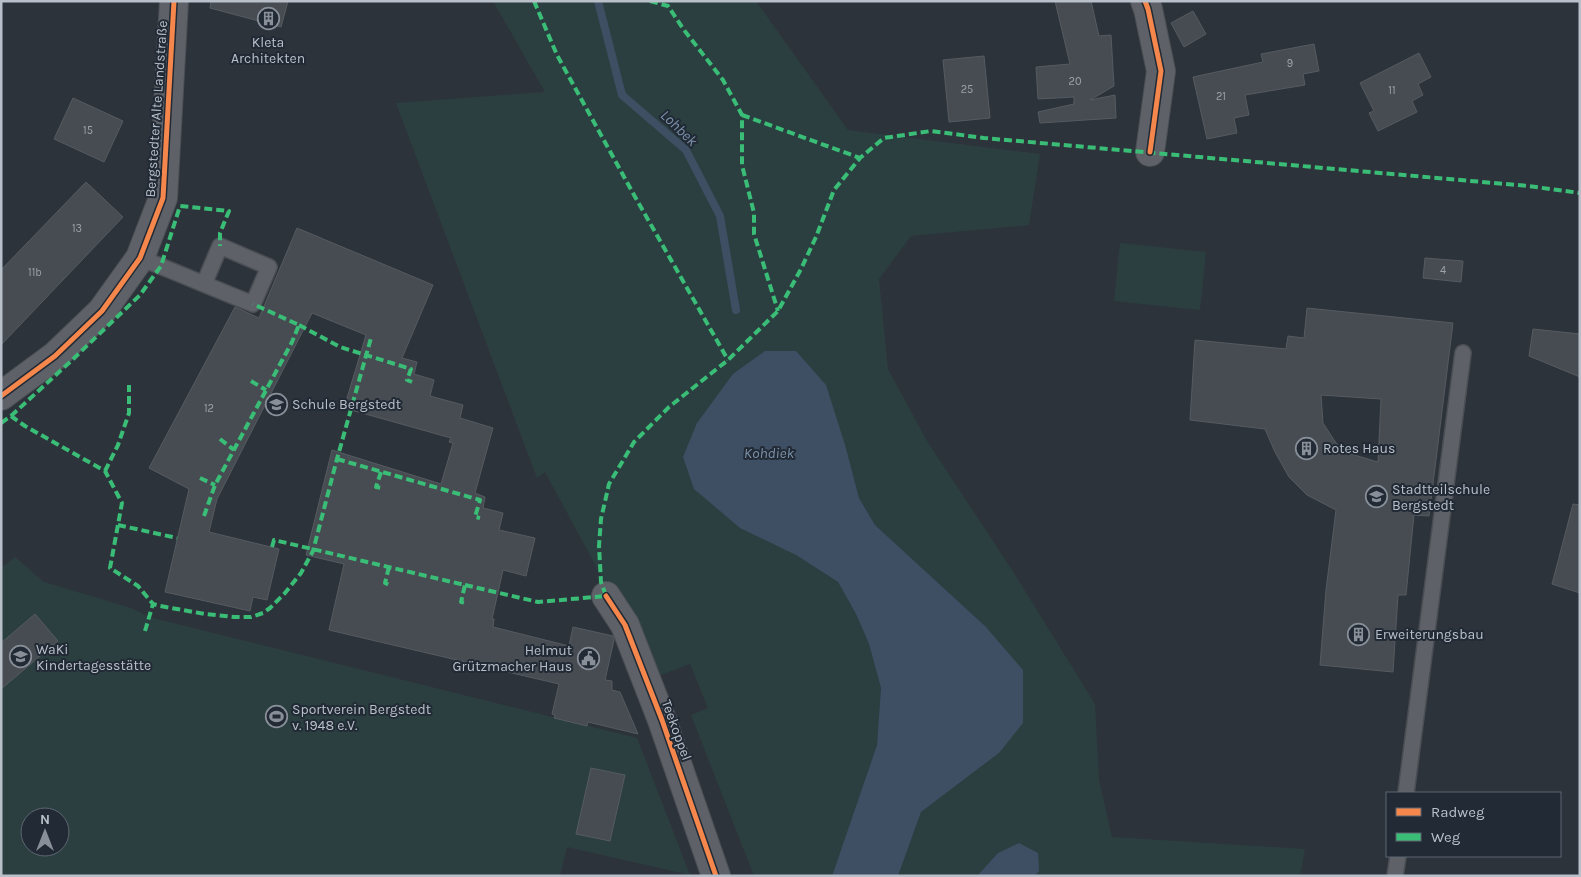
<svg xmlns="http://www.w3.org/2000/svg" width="1581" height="877" font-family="Karla,sans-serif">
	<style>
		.green { fill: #2b3f40; fill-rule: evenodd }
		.water { fill: #3e4f63 }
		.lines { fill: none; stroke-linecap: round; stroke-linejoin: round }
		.stream { stroke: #3e4f63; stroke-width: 8 }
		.building { fill: #474c52; stroke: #565b61; fill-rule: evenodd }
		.lane-casing { stroke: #4b4f55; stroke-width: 18 }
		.street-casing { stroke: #4b4f55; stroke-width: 30 }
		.lane { stroke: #5e6268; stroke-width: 15 }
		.street { stroke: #5e6268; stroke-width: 28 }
		.quiet { stroke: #3abd76; stroke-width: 4; stroke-dasharray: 8 4; stroke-linecap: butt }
		.cycleway-casing { stroke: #212a35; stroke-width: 8 }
		.cycleway { stroke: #f5874c; stroke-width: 5 }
		.labels { text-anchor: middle; stroke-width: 4; stroke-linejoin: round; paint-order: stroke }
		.number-label { font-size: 11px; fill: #9ca3ac }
		.poi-label { font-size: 14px; fill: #b9c0ca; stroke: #212a35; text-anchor: start }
		.street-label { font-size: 14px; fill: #b9c0ca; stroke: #212a35 }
		.water-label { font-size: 15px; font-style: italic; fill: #7c92aa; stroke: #212a35 }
	</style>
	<rect width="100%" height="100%" fill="#2d333a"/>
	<g class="green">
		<polygon points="493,1 756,1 848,130 1040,154 1029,225 911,236 879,279 888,369 927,441 1014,573 1095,704 1099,780 1112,837 1305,849 1300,876 1035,876 1039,871 998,853 977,876 898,876 921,812 999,753 985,626 875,525 859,498 846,448 795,351 796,555 838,582 856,614 869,644 881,688 877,745 832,876 754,876 691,715 708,708 690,664 656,677 545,472 537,478 396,103 545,92"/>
		<polygon points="1120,243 1206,252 1200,310 1114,301"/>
		<path d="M15,557l29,25 87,26 18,9 488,121 53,137 -123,-28 -7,29h-559v-308zM30,817h30v30h-30z"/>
	</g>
	<g class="water">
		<polygon points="765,351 796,351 826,385 846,448 859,498 875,525 985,626 1023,670 1023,723 999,753 921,812 898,876 832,876 877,745 881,688 869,644 856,614 838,582 796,555 740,528 694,489 683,457 697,423 733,374"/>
		<polygon points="1019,843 1038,853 1039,871 1035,876 977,876 998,853"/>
	</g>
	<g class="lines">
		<polyline class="stream" points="598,1 622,95 686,150 720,216 736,310"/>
	</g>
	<g class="building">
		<polygon points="211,1 288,1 281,27 210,8"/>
		<polygon points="1055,1 1091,1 1099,36 1111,35 1114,86 1090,100 1115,95 1116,118 1040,123 1038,112 1074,104 1074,97 1038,99 1036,67 1070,64"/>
		<polygon points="1193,11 1206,34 1184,47 1171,23"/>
		<polygon points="1314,44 1319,71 1303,74 1305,85 1245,95 1249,115 1234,118 1237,133 1207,139 1193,77 1263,62 1261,54"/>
		<polygon points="1419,53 1431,77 1418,84 1423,95 1412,101 1417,112 1378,131 1369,113 1374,111 1360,83"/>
		<polygon points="984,56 990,118 949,122 943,60"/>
		<polygon points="73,98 123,121 104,162 54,139"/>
		<polygon points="86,182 123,217 1,345 1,270"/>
		<polygon points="297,228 433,285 402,358 417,362 414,374 434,380 430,396 463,405 460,418 493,428 475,493 485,497 483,508 503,513 499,530 535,538 526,576 503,570 492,619 494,619 493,627 569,646 573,627 613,636 614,640 605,680 612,681 612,690 620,692 638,734 588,722 587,726 554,718 555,715 552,714 559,684 329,630 344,564 306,555 332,450 441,484 453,443 449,442 451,438 344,408 366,335 312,313 217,499 209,532 279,549 267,600 253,597 250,611 165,592 189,489 149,468 235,307 259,318"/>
		<polygon points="1425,258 1463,261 1461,282 1423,278"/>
		<path d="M1307,308l146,15 -24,193 -15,-1 -8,80h-8l-5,77 -73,-7 6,-75 10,-80 -29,-15 -18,-18 -14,-25 -10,-23 -75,-9 5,-80 91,9 2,-13 16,2zM1321,395l60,4 -3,63 -27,-8 -15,-11 -13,-20z"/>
		<polygon points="1533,329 1580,334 1580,377 1529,356"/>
		<polygon points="1573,504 1580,505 1580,593 1552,584"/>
		<polygon points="35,614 58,641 1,689 1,643"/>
		<polygon points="591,768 625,775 610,841 576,834"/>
	</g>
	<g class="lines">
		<defs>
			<g id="lane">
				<path d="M140,258c38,15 75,31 113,46l16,-37 -49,-21 -16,38"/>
				<polyline points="1406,793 1463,353"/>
				<polyline points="1395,876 1398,856"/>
			</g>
			<g id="street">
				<polyline points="1145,1 1148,9 1161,71 1150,152"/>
				<polyline points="1,396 55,356 102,311 140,258 163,198 174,1"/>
				<polyline points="606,596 625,625 662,720 716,876"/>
			</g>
		</defs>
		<use href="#lane" class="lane-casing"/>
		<use href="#street" class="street-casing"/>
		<use href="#lane" class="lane"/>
		<use href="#street" class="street"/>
		<g class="quiet">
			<polyline points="534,1 557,55 634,195 728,360"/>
			<polyline points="650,1 668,6 684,30 723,80 742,115 742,165 754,213 754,234 778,311"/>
			<polyline points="742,115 860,158"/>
			<polyline points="299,325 340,347 411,369 407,380 412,382"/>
			<polyline points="251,381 266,390"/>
			<polyline points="11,416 70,362 140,295 161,266 180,206 229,211 220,233 220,246"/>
			<polyline points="1,423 11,416 25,426 105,471 122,503 110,568 138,586 153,604 160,606 205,614 234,617 251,617 263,613 270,608 285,593 301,573 313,551 337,459 371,338"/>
			<polyline points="220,439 234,450"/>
			<polyline points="337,459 480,500 475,517 480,518"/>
			<polyline points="105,471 118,445 129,413 129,385"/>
			<polyline points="381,472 376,487 382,488"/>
			<polyline points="200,478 215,485"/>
			<polyline points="204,516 215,485 292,342 299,325 253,304"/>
			<polyline points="118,525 177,538"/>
			<polyline points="272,547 274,540 465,585 461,602 466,603"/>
			<polyline points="389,567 385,583 389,585"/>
			<polyline points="465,585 538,602 606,596 601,582 599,546 601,519 609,484 634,442 669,407 728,360 778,311 801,269 816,237 834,190 860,158 884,138 931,131 984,138 1528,186 1580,193"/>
			<polyline points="145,631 153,604"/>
		</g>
		<defs>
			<g id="cycleway">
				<polyline points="1145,1 1148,9 1161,71 1150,152"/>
				<polyline points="1,396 55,356 102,311 140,258 163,198 174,1"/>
				<polyline points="606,596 625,625 662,720 716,876"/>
			</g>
		</defs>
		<use href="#cycleway" class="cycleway-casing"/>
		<use href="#cycleway" class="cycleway"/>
	</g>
	<defs>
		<symbol id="building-ring" viewBox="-11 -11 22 22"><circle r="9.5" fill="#212a35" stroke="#888f98" stroke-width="1.5"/><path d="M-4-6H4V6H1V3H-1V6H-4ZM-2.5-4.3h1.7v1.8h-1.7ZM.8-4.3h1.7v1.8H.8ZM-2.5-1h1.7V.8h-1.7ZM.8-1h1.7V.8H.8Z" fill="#888f98"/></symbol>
		<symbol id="school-ring" viewBox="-11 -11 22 22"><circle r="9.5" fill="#212a35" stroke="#888f98" stroke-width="1.5"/><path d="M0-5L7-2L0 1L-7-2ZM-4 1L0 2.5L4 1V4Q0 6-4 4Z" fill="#888f98"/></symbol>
		<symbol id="civic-ring" viewBox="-11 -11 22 22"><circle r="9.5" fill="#212a35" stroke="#888f98" stroke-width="1.5"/><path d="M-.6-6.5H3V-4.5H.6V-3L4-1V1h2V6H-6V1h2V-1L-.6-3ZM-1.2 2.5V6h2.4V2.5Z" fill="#888f98"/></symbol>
		<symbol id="stadium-ring" viewBox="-11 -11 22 22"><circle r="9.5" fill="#212a35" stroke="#888f98" stroke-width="1.5"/><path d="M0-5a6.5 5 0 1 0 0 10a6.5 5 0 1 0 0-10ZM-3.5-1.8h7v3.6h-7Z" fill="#888f98"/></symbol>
	</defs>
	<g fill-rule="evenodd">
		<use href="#building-ring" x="256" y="6" width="25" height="25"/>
		<use href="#school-ring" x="264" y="392" width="25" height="25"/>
		<use href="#building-ring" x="1294" y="436" width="25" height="25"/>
		<use href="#school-ring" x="1364" y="484" width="25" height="25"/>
		<use href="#building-ring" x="1346" y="622" width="25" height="25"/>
		<use href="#school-ring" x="8" y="644" width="25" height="25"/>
		<use href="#civic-ring" x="576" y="646" width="25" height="25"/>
		<use href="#stadium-ring" x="264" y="704" width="25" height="25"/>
	</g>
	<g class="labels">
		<g class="number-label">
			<text x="1290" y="67">9</text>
			<text x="1075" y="85">20</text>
			<text x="967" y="93">25</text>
			<text x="1392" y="94">11</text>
			<text x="1221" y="100">21</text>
			<text x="88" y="134">15</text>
			<text x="77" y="232">13</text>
			<text x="1443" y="274">4</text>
			<text x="35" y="276">11b</text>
			<text x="209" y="412">12</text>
		</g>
		<g class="poi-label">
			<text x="268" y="47" text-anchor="middle">Kleta<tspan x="268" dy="16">Architekten</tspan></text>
			<text x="292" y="409">Schule Bergstedt</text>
			<text x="1323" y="453">Rotes Haus</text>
			<text x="1392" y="494">Stadtteilschule<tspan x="1392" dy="16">Bergstedt</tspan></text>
			<text x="1375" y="639">Erweiterungsbau</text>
			<text x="36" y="654">WaKi<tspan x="36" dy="16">Kindertagesstätte</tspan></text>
			<text x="572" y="655" text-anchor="end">Helmut<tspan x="572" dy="16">Grützmacher Haus</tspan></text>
			<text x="292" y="714">Sportverein Bergstedt<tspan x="292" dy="16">v. 1948 e.V.</tspan></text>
		</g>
		<g class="street-label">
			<text transform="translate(156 109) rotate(-86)" y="5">Bergstedter Alte Landstraße</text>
			<text transform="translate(677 730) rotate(70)" y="5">Teekoppel</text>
		</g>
		<g class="water-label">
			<text transform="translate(679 128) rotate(44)" y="5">Lohbek</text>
			<text x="769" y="458">Kohdiek</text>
		</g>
	</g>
	<rect width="1581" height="877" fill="none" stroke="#b9c0ca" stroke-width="5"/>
	<rect x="1386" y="792" width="175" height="65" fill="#212a35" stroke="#5e6671"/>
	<rect x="1396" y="808" width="25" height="8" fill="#f5874c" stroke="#5e6671"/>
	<text x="1431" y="817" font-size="15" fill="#b9c0ca">Radweg</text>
	<rect x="1396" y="833" width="25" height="8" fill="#3abd76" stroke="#5e6671"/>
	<text x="1431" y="842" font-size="15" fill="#b9c0ca">Weg</text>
	<g transform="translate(45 832)"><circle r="24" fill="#212a35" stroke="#5e6671"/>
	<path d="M0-4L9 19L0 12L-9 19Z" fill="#888f98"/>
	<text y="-8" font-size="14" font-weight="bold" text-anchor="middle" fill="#b9c0ca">N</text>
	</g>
</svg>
